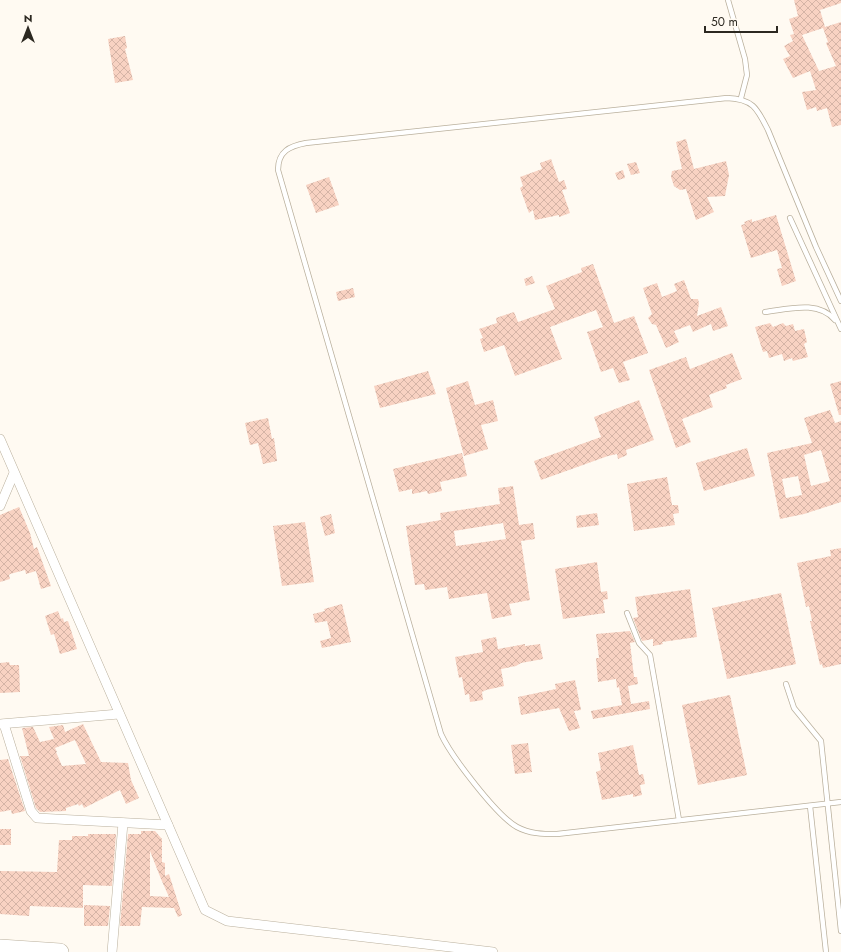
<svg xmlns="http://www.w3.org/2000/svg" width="841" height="952" font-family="Jost,sans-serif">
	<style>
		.building { fill: url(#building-cross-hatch); fill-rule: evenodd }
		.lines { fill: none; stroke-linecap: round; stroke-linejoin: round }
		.lane-casing { stroke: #bab09d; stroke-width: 6 }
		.street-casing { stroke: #bab09d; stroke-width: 10 }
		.highway-casing { stroke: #bab09d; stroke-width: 18 }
		.lane { stroke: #fff; stroke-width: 4.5 }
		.street { stroke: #fff; stroke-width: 9 }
		.highway { stroke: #fff; stroke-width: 17 }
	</style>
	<defs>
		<pattern id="building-cross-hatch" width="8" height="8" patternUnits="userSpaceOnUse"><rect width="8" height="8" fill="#f8d2c2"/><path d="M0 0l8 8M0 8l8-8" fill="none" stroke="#d5b4a6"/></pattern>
	</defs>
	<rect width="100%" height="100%" fill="#fffaf2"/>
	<g class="building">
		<path d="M794,0h47v3l-21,7 5,17 16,-5v103l-9,2 -5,-19 -10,3 -1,-4 -9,3 -5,-18 14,-2 -6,-19 -17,7 -10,-19 7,-3 -6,-10 9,-5 -3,-6 4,-1 -5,-15 9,-3zM823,28l5,14 -2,1 10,23 -17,5 -17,-36z"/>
		<polygon points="125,36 127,48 125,49 133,80 115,83 108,39"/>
		<polygon points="686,139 694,169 726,161 729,175 725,196 707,197 714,212 696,220 686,189 680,190 674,186 671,177 672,171 682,169 676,142"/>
		<polygon points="551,159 559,182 564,180 567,189 562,190 570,213 559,217 559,215 535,220 533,210 529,213 520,188 523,186 520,177 542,169 540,163"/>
		<polygon points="636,162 640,173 631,175 627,164"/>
		<polygon points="623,170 625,178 618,180 615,173"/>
		<polygon points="329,177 339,205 316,213 306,185"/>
		<polygon points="776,215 796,281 782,286 777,269 782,268 777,250 751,258 741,225 745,224 744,222 752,219 752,222"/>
		<polygon points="593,264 614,323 634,316 648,353 623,362 630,380 619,383 613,368 601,372 587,332 603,327 596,310 550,327 562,359 515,376 504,345 484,352 480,339 483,338 479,329 497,323 496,318 514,312 518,322 555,309 546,286 582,272 581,268"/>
		<polygon points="532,276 535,283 526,286 524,279"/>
		<polygon points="684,280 691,299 698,299 699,303 697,316 721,307 728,326 713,331 711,324 693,332 690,325 674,331 679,342 666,348 656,325 652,324 648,318 652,314 643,288 657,283 662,297 677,291 674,284"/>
		<polygon points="353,288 355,297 338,301 336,292"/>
		<polygon points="770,323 773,327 783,323 786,326 793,324 795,331 804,329 807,342 804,344 808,357 793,361 792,358 784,361 782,354 769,358 767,351 763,352 755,327"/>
		<polygon points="732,353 742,379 726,385 727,388 709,395 713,407 682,419 691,442 676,448 649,370 686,357 690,369"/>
		<polygon points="428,371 436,394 380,408 374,386"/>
		<polygon points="468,381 475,405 493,400 498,421 481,425 488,449 464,456 446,388"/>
		<polygon points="841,381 841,415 839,415 830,384"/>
		<polygon points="639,400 654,440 626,450 627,455 618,459 617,454 608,456 541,480 534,461 601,437 594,417"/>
		<path d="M830,410l5,13 6,-2v81l-37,12 -24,5 -13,-66 45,-10 -8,-25zM821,450l9,31 -19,5 -7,-31zM798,476l4,19 -16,3 -4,-19z"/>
		<polygon points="268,418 272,439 274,438 277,461 263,464 258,443 250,445 245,423"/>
		<polygon points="747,448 755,476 704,491 696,463"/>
		<polygon points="462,453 467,476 440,482 442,491 428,494 427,491 412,494 412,489 399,492 393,469"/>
		<polygon points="667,477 672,505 678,505 679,513 673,514 675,525 634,531 627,484"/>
		<path d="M513,486l6,39 14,-2 2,16 -14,2 9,59 -21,4 3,11 -20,4 -5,-26 -38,6 -2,-12 -22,3 -1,-6 -9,1 -9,-59 35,-6 -1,-7 60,-9 -2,-16zM503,523l3,16 -50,7 -2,-15z"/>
		<polygon points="19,507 30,533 34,549 37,547 51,586 41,589 36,571 26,574 25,570 10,574 9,575 10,579 0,582 0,515"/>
		<polygon points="597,513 599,525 577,528 576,516"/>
		<polygon points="331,514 335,533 325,536 320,517"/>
		<polygon points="305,522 314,582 282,586 273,526"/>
		<polygon points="841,548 841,664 823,668 822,664 820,665 810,621 812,621 809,606 806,607 797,563 831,556 830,550"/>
		<polygon points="597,562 601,592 607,591 608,599 603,600 605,613 563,619 555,569"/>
		<polygon points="690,589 697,637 662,642 663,644 653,646 653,639 642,641 633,618 638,617 635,597"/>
		<polygon points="781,593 796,664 727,679 712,608"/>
		<polygon points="342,604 351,642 322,648 320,641 331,638 327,621 315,623 313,614 325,611 324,609"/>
		<polygon points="58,611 61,619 63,618 64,622 68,621 77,649 60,654 54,634 51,635 45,616"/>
		<polygon points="630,631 635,642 630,643 634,677 637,677 638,684 628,686 631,704 649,701 650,709 593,719 591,711 622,705 619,687 617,688 616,679 598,682 596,658 599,658 596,634"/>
		<polygon points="496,637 498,649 525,644 525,646 540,644 543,659 521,663 516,666 501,669 504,686 486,690 482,692 483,700 470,702 469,694 465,695 462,677 459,678 455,657 483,652 481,640"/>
		<polygon points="9,662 10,665 19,665 20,692 0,693 0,663"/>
		<polygon points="575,680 581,710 574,711 580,728 569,731 559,708 521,715 518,697 556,689 555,684"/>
		<polygon points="730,695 747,775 698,785 682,705"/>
		<path d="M83,724l18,38 27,1 3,17 8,18 -13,6 -6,-14 -36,18 -2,-4 -3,2 -1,-2 -12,4v3l-26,1 -4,-4 -16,-52h9l-7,-28 11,-1 7,15 14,-3 -5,-12 14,-2 2,7zM75,740l11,24 -24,2 -6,-14h1l-2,-4z"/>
		<polygon points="528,743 532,772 515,774 511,745"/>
		<polygon points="633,745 639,775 643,774 645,784 640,785 642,795 633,797 633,794 602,800 596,772 601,770 598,753"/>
		<polygon points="8,759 25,811 12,814 11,810 0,812 0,760"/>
		<rect x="0" y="829" width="11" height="16"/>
		<path d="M141,831h14l7,8v23l3,1v13l4,-2 13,41 -4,2 -4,-9 -32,-1 -2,19h-20l8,-92h13zM150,851l11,28 8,18 -19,-1z"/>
		<polygon points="88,834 116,834 112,886 83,885 83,908 30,906 29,916 0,914 0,871 57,872 59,840 72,840 72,836 88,836"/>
		<polygon points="84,905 110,906 108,926 84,926"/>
	</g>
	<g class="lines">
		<defs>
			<g id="lane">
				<polyline points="728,0 745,59 747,75 741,98"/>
				<polyline points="790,218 841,329"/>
				<path d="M841,301l-25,-54 -48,-117c-11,-22 -15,-31 -41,-32l-421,45c-16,3 -28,8 -28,27l163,564c10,22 56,82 76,93 13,7 26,7 40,7l284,-32"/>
				<path d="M765,312c24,-3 53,-12 70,8"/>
				<polyline points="627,613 639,643 650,655 679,820"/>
				<polyline points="786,684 794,708 821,741 841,931"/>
				<polyline points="810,806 826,952"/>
			</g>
			<g id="street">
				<polyline points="0,439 205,910 227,921 493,952"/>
				<polyline points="0,506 14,473"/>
				<polyline points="0,724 119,714"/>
				<polyline points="4,724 31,811 37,818 168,825"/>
				<polyline points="112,952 123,823"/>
			</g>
			<polyline id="highway" points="0,948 60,952"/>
		</defs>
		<use href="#lane" class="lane-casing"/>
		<use href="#street" class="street-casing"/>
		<use href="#highway" class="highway-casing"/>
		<use href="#lane" class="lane"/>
		<use href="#street" class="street"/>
		<use href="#highway" class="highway"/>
	</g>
	<g transform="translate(28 28)" stroke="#fffaf2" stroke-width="3" paint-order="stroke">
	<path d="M0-3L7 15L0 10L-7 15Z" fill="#2c2821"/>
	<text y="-6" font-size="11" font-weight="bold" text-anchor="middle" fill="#2c2821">N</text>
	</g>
	<path d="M705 26v6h72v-6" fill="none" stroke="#2c2821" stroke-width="2"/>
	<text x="711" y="26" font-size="12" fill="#2c2821" stroke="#fffaf2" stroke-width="3" paint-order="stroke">50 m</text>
</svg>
